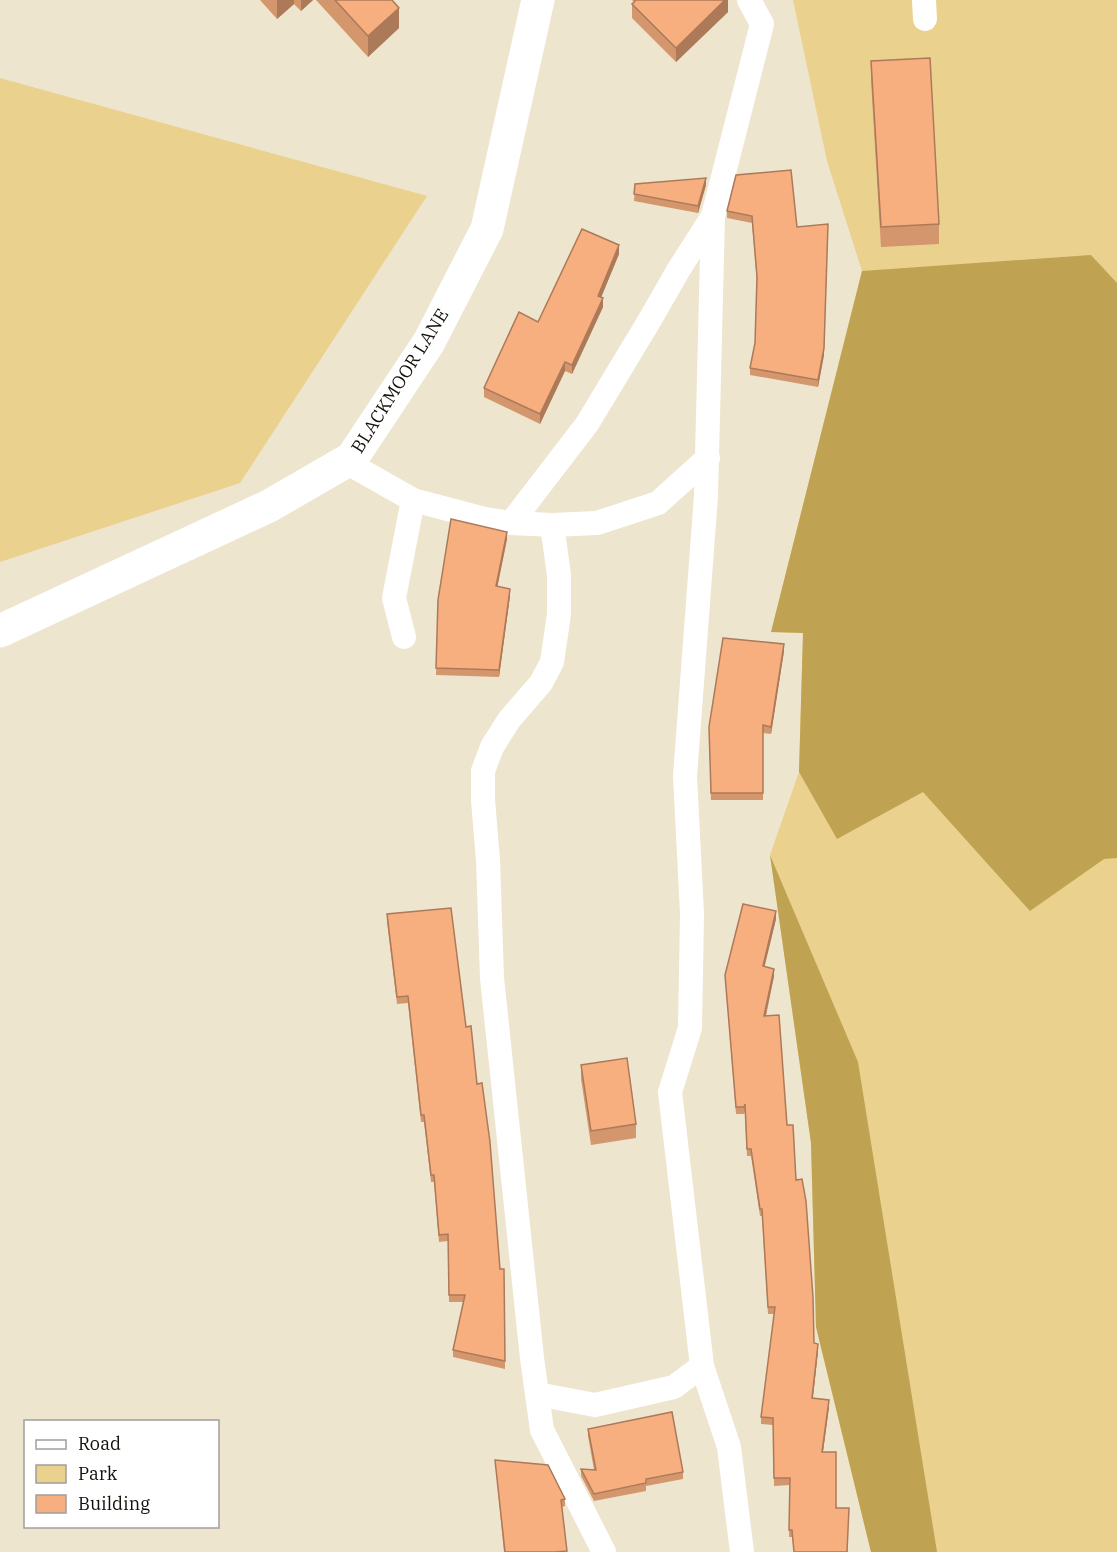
<svg xmlns="http://www.w3.org/2000/svg" width="1117" height="1552" font-family="'IBM Plex Serif',serif">
	<style>
		.green { fill: #ead18d }
		.forest { fill: #bfa352 }
		.lines { fill: none; stroke-linecap: round; stroke-linejoin: round }
		.lane { stroke: #fff; stroke-width: 24 }
		.street { stroke: #fff; stroke-width: 33 }
		.wall { fill: #d4966d }
		.shaded-wall { fill: #ad7a59 }
		.building { fill: #f7af7f; stroke: #ad7a59; stroke-width: 1.5 }
		.labels { text-anchor: middle; stroke-width: 6; stroke-linejoin: round; paint-order: stroke }
		.street-label { font-size: 18px; fill: #131009; stroke: #fff }
	</style>
	<rect width="100%" height="100%" fill="#eee5ce"/>
	<g class="green">
		<polygon points="793,0 1117,0 1117,1552 871,1552 816,1327 811,1143 770,855 799,772 803,633 771,632 862,271 827,161"/>
		<polygon points="0,78 427,196 240,483 0,562"/>
	</g>
	<g class="forest">
		<polygon points="1091,255 1117,283 1117,858 1104,859 1030,911 923,792 837,839 799,772 803,633 771,632 862,271"/>
		<polygon points="770,855 858,1062 937,1552 871,1552 816,1327 811,1143"/>
	</g>
	<g class="lines">
		<g class="lane">
			<polyline points="924,0 925,19"/>
			<polyline points="346,462 413,500 394,598 404,637"/>
			<polyline points="413,500 485,519 511,523 552,525 597,523 658,503 708,458"/>
			<polyline points="511,523 587,424 648,323 679,269 713,216"/>
			<polyline points="552,525 559,575 559,614 552,662 541,683 509,720 492,747 483,771 483,800 488,860 492,978 532,1358 542,1430 604,1552"/>
			<polyline points="537,1394 595,1405 674,1387 702,1366"/>
			<polyline points="742,1552 729,1447 702,1366 670,1092 690,1028 692,913 685,776 706,496 713,216 762,24 749,0"/>
		</g>
		<polyline class="street" points="0,631 269,506 352,458 429,342 487,229 538,0"/>
	</g>
	<g class="wall">
		<polygon points="260,0 313,0 301,11 294,4 277,19"/>
		<polygon points="316,0 392,0 399,28 368,57"/>
		<polygon points="632,0 728,0 728,12 676,62 632,18 632,4 634,2"/>
		<polygon points="871,61 939,224 939,244 881,247 871,81"/>
		<polygon points="736,175 797,227 824,355 818,387 750,375 750,368 755,343 757,282 752,223 727,218 727,211"/>
		<polygon points="635,184 706,185 698,213 634,201"/>
		<polygon points="619,254 601,297 603,307 572,374 565,371 540,424 484,397 484,388 538,322"/>
		<polygon points="507,539 497,587 510,596 499,677 436,675 438,600"/>
		<polygon points="784,651 771,734 763,733 763,800 711,800 709,727"/>
		<polygon points="387,914 466,1027 477,1084 500,1269 504,1269 505,1369 453,1357 453,1350 463,1302 449,1302 448,1241 439,1242 434,1182 431,1182 424,1122 421,1122 408,1003 397,1004 387,922"/>
		<polygon points="776,919 764,967 774,976 766,1016 787,1125 796,1180 814,1343 818,1351 813,1398 829,1407 823,1452 848,1552 794,1552 792,1537 789,1537 790,1485 774,1486 773,1425 761,1424 761,1417 774,1314 768,1314 762,1216 760,1216 751,1156 747,1156 745,1112 744,1114 736,1114 725,975"/>
		<polygon points="581,1065 636,1124 636,1138 591,1145 581,1079"/>
		<polygon points="588,1429 683,1472 683,1479 646,1486 646,1491 594,1501 581,1476 581,1469 594,1470 588,1436"/>
		<polygon points="495,1460 565,1499 565,1506 562,1507 567,1552 504,1552"/>
	</g>
	<g class="shaded-wall">
		<polygon points="277,0 294,0 294,4 277,19"/>
		<polygon points="301,0 313,0 301,11"/>
		<polygon points="725,0 728,0 728,12 676,62 676,48"/>
		<polygon points="399,8 399,28 368,57 368,36"/>
		<polygon points="706,178 706,185 698,213 698,206"/>
		<polygon points="828,224 824,355 818,387 818,380"/>
		<polygon points="619,245 619,254 598,305 598,296"/>
		<polygon points="603,298 603,307 572,374 572,365"/>
		<polygon points="565,362 565,371 540,424 540,414"/>
		<polygon points="507,532 507,539 496,594 496,586"/>
		<polygon points="510,589 510,596 499,677 499,670"/>
		<polygon points="784,644 784,651 771,734 771,727"/>
		<polygon points="776,911 776,919 763,973 763,966"/>
		<polygon points="774,969 774,976 764,1023 764,1016"/>
		<polygon points="818,1344 818,1351 812,1405 812,1398"/>
		<polygon points="829,1400 829,1407 822,1459 822,1452"/>
	</g>
	<g class="building">
		<polygon points="335,0 392,0 399,8 368,36"/>
		<polygon points="636,0 725,0 676,48 632,4"/>
		<polygon points="930,58 939,224 881,227 871,61"/>
		<polygon points="791,170 797,227 828,224 824,348 818,380 750,368 755,343 757,277 752,216 727,211 736,175"/>
		<polygon points="706,178 698,206 634,194 635,184"/>
		<polygon points="582,229 619,245 598,296 603,298 572,365 565,362 540,414 484,388 519,312 538,322"/>
		<polygon points="451,519 507,532 496,586 510,589 499,670 436,668 438,600"/>
		<polygon points="723,638 784,644 771,727 763,725 763,793 711,793 709,727"/>
		<polygon points="743,904 776,911 763,966 774,969 764,1016 779,1015 787,1125 793,1125 796,1180 802,1179 806,1201 813,1297 814,1343 818,1344 812,1398 829,1400 822,1452 836,1452 836,1508 849,1508 847,1552 794,1552 792,1530 789,1530 790,1478 774,1478 773,1418 761,1417 775,1307 768,1307 762,1209 760,1209 751,1149 747,1149 745,1104 744,1107 736,1107 725,975"/>
		<polygon points="451,908 466,1027 471,1026 477,1084 482,1083 490,1142 500,1269 504,1269 505,1361 453,1350 465,1295 449,1295 448,1234 439,1235 434,1175 431,1175 424,1115 421,1115 408,996 397,997 387,914"/>
		<polygon points="627,1058 636,1124 591,1131 581,1065"/>
		<polygon points="672,1412 683,1472 646,1479 646,1483 594,1494 581,1469 596,1470 588,1429"/>
		<polygon points="495,1460 548,1465 565,1499 561,1500 567,1551 555,1552 505,1552"/>
	</g>
	<g class="labels">
		<g class="street-label">
			<text transform="translate(400 381) rotate(-58)" y="6">BLACKMOOR LANE</text>
		</g>
	</g>
	<rect x="24" y="1420" width="195" height="108" fill="#ffffff" stroke="#a19f9d" stroke-width="1.5"/>
	<rect x="36" y="1440" width="30" height="9" fill="#ffffff" stroke="#a19f9d" stroke-width="1.5"/>
	<text x="78" y="1450" font-size="18" fill="#131009">Road</text>
	<rect x="36" y="1465" width="30" height="18" fill="#ead18d" stroke="#a19f9d" stroke-width="1.5"/>
	<text x="78" y="1480" font-size="18" fill="#131009">Park</text>
	<rect x="36" y="1495" width="30" height="18" fill="#f7af7f" stroke="#a19f9d" stroke-width="1.5"/>
	<text x="78" y="1510" font-size="18" fill="#131009">Building</text>
</svg>
